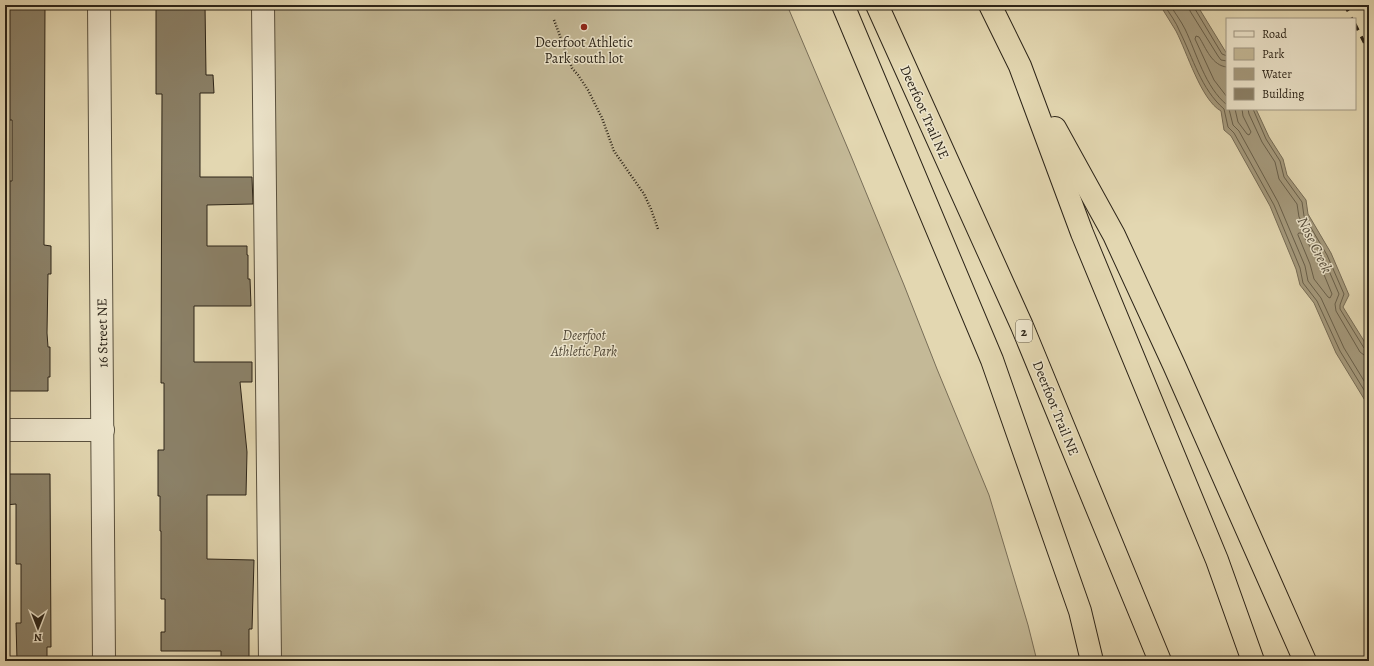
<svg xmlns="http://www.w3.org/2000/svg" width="1374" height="666" font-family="Alegreya,serif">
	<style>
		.green { fill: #c4b997; stroke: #786e58 }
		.water { fill: #a59a7d; stroke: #756b55 }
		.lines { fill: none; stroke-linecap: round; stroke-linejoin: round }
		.shore { stroke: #685f4a; stroke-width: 1 }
		.building { fill: #8b8168; stroke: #2c2418 }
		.minor-casing { stroke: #5a513e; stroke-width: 24 }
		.highway-casing { stroke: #2c2418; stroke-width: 24 }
		.path { stroke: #2c2418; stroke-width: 2.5; stroke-dasharray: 1 2; stroke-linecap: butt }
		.minor { stroke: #ede5cc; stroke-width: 22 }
		.highway { stroke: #e3d7b1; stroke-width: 22 }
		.rail { stroke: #2c2418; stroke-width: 3; stroke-dasharray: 7 7; stroke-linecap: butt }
		.poi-dot { fill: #8f2418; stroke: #ede5cc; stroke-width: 1.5 }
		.labels { text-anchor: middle; stroke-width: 3; stroke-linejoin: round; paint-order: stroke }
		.shield { fill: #ede5cc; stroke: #665e4e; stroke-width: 1 }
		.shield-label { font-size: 13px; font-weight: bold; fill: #2c2418 }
		.poi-label { font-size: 14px; fill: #2c2418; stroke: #ede5cc }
		.street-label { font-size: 14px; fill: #2c2418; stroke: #ede5cc }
		.park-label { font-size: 14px; font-style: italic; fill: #524938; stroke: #ede5cc }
		.water-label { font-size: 15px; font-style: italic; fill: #564d3b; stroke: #ede5cc }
	</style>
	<rect width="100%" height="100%" fill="#e3d7b1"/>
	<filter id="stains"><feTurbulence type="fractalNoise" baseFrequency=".005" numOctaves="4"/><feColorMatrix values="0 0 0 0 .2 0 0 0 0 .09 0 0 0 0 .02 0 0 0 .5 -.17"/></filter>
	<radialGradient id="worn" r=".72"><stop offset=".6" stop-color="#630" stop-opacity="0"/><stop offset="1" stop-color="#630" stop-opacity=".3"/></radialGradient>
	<polygon class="green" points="263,5 787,5 851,156 904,285 937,369 989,495 1028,625 1037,661 270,661"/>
	<path class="water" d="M1160,5h37l30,49v55h29l13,28 14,22 4,16 19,25 2,14 23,39 18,42 -6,12 26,42v58l-33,-54 -22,-50 -14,-18 -4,-16 -26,-63 -39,-70 -7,-6 -3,-19c-20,-11 -34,-59 -45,-80 -5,-9 -11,-17 -16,-26z"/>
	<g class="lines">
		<g class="shore">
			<path d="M1164,5c6,9 12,17 16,27 13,26 21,57 44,77l4,18 6,6 40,72 26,63 3,15 14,18 23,50 29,47"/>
			<path d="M1170,5c5,8 11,16 15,24 12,25 20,58 42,76"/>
			<polyline points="1189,5 1190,11 1218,56 1221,60 1227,61"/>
			<polyline points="1194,5 1195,9 1222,54 1227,56"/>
			<path d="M1227,67c-15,-1 -21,-19 -28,-30l-3,-1 -1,3 19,41 13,17"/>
			<polyline points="1229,109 1233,125 1239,131 1278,202 1305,266 1308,281 1321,298 1344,348 1369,389"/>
			<polyline points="1235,109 1238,122 1247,134 1249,135 1251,132 1243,116 1242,109"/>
			<polyline points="1248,109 1249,114 1262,142 1275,162 1279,179 1297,204 1299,217 1323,257 1339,294 1335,304 1336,311 1360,352 1364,355 1369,355"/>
			<polyline points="1253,109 1266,139 1280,161 1284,177 1302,202 1304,216 1327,255 1344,294 1340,305 1340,309 1364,348 1369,350"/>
			<polygon points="1299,233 1302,233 1318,260 1332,294 1330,298 1328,297 1314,279 1310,264 1298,235"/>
		</g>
	</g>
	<g class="building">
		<polygon points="6,5 45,5 44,245 51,246 51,274 48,274 47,333 48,347 50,347 50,377 48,377 48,391 8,391 8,302 5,302 5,240 8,240 8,181 12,181 12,120 5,120"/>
		<polygon points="156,5 205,5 206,75 213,75 214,93 200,93 200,177 252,177 253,204 207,205 207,246 247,246 247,255 248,255 248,279 250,279 251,306 194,306 194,362 252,362 252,382 240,382 247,452 246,495 207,495 207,559 254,560 252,629 249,629 249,661 221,661 221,651 161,651 161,632 165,632 165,599 161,599 161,531 160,531 160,496 158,496 158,450 164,450 164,383 161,383 162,94 156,94"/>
		<polygon points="5,474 50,474 51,647 47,647 47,661 17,661 16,623 21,623 21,564 16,564 16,504 5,505"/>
	</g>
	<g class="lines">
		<defs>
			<g id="minor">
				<polyline points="99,5 104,661"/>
				<polyline points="263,5 270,661"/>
				<polyline points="5,430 103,430"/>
			</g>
			<g id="highway">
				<polyline points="843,5 992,360 1080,611 1092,661"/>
				<polyline points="877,5 1022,326 1160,661"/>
				<polyline points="990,5 1020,66 1082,233 1217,560 1253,661"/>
				<polyline points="1055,128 1114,235 1174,365 1305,661"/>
			</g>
		</defs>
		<use href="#minor" class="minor-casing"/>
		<use href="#highway" class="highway-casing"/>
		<polyline class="path" points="554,20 572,68 578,75 588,90 602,118 614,151 644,194 651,209 658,229"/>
		<use href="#minor" class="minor"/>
		<use href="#highway" class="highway"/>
		<g class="rail">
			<polyline points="1345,5 1352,19"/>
			<polyline points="1355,24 1369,52"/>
		</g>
	</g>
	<circle class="poi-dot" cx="584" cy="27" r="4"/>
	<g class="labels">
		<rect class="shield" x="1016" y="320" width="16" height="22" rx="3"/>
		<g class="shield-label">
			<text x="1024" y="336">2</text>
		</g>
		<g class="poi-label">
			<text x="584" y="47">Deerfoot Athletic<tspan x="584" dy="16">Park south lot</tspan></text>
		</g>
		<g class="street-label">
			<text transform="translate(925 112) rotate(66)" y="5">Deerfoot Trail NE</text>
			<text transform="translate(102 333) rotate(-91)" y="5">16 Street NE</text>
			<text transform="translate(1056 408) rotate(68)" y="5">Deerfoot Trail NE</text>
		</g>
		<g class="park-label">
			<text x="584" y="340">Deerfoot<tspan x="584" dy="16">Athletic Park</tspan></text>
		</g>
		<g class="water-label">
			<text transform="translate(1315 245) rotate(64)" y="5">Nose Creek</text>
		</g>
	</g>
	<rect width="1374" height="666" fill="none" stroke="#e3d7b1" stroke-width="20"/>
	<rect x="6" y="6" width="1362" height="654" fill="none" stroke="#2c2418" stroke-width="2"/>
	<rect x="10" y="10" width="1354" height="646" fill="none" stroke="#2c2418"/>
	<rect x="1226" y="18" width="130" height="92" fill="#ede5cc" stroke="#a09884"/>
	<rect x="1234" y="31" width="20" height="6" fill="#ede5cc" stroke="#a09884"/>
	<text x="1262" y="38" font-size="12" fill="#2c2418">Road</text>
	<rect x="1234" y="48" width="20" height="12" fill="#c4b997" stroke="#a09884"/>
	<text x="1262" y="58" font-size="12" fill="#2c2418">Park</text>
	<rect x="1234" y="68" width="20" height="12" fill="#a59a7d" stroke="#a09884"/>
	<text x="1262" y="78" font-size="12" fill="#2c2418">Water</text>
	<rect x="1234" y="88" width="20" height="12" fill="#8b8168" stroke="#a09884"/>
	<text x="1262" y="98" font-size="12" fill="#2c2418">Building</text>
	<g transform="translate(38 628) rotate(180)" stroke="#ede5cc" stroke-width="3" paint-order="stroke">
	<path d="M0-3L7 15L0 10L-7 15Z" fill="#2c2418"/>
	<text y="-6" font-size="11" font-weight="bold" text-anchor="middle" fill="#2c2418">N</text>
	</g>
	<rect width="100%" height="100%" filter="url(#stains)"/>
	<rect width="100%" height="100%" fill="url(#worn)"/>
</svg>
